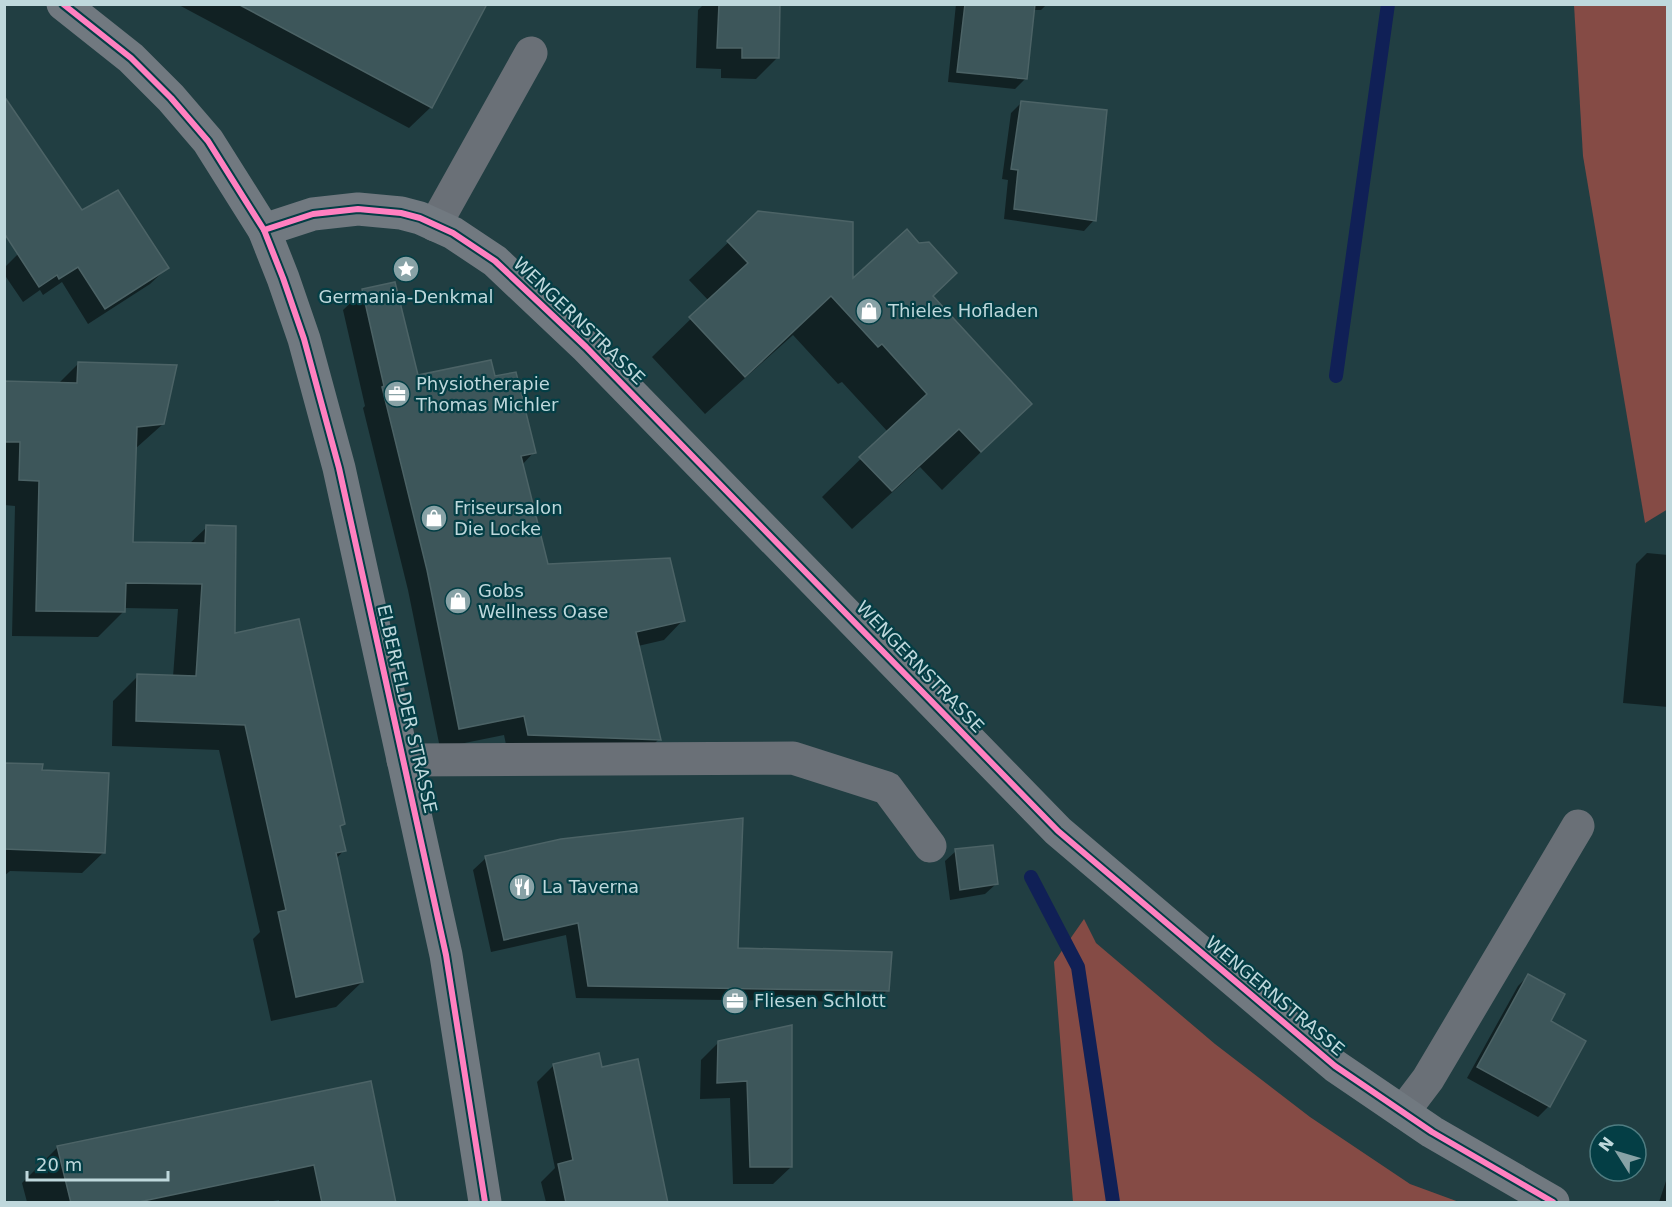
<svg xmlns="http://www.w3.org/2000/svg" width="1672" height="1207" font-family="'DejaVu Sans',sans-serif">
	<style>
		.green { fill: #854b45 }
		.shadow { fill: #0007 }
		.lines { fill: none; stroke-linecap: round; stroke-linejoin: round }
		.stream { stroke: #102056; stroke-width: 14 }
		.building { fill: #3d565a; stroke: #4c6366; stroke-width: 1.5 }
		.minor { stroke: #6a7077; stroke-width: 33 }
		.major { stroke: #717980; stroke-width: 33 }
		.cycleway-casing { stroke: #043e45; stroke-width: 10 }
		.cycleway { stroke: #ff80c0; stroke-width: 6 }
		.labels { text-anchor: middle; stroke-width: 4.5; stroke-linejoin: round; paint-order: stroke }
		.poi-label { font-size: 18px; fill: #bfd8dc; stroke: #043e45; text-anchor: start }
		.street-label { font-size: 18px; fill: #bfd8dc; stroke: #043e45 }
	</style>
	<rect width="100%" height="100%" fill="#213e42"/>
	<g class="green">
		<polygon points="1574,5 1667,5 1668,509 1645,523 1583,156"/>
		<polygon points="1084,919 1096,943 1215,1044 1310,1117 1410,1184 1459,1202 1073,1202 1054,962"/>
	</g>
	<g class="shadow">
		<polygon points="177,4 459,4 431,107 409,128"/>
		<polygon points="704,4 779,4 778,57 756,79 721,78 721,69 696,68 698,10"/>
		<polygon points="956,4 1047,4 1041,10 1033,10 1026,78 1015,89 948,82"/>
		<polygon points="1021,103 1094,220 1084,231 1004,219 1008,180 1002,179 1011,113"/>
		<polygon points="81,212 167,268 150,284 88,324 62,282 43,295 40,290 23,302 4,274 4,268 18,254"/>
		<polygon points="759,213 851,282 931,297 1030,404 942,490 920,467 852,529 822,497 888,432 842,382 838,384 793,335 705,414 652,357 709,301 689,280"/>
		<polygon points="363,291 417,377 494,378 534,452 522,465 547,565 683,620 664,640 638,646 659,739 639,759 508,754 504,735 440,748 408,590 363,408 365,406 343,310"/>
		<polygon points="78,364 163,424 135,449 132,544 189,544 207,527 234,635 344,824 339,828 344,850 336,859 362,982 336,1007 271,1021 253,939 260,932 219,750 112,746 113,701 138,676 173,677 178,609 124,608 123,612 98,637 12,636 15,506 4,505 4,383 58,384"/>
		<polygon points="1647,553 1668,555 1668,707 1623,703 1636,564"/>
		<polygon points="4,764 41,771 104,852 82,873 10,871 4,876"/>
		<polygon points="956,851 996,884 985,894 950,900 945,861"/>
		<polygon points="486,858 736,949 888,990 875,1002 576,998 566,935 491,952 473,870"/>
		<polygon points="1528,976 1549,1022 1584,1042 1548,1107 1538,1117 1467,1078 1518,986"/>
		<polygon points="791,1027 791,1167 773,1184 733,1184 730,1098 700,1099 701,1060 719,1042"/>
		<polygon points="554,1065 601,1068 667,1202 546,1202 541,1182 555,1168 537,1082"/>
		<polygon points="370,1083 394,1202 279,1202 279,1200 267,1202 27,1202 22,1183 58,1147"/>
		<polygon points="1668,1175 1668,1202 1659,1202"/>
	</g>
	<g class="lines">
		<g class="stream">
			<polyline points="1336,376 1388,4"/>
			<polyline points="1031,877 1078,967 1113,1202"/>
		</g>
	</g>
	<g class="building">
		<polygon points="238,4 487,4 432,108"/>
		<polygon points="719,4 780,4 779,58 742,58 742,48 717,48"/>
		<polygon points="965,4 1035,4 1027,79 957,72"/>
		<polygon points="4,96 82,210 118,190 169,268 105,309 78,267 59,279 57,275 39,287 4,233"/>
		<polygon points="1021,101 1107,110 1096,221 1014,209 1018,170 1011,169"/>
		<polygon points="758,211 853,222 853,278 907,229 919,243 929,242 957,273 933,296 1032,404 981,452 959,429 892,491 859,457 927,394 882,344 878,347 831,296 745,377 689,317 748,263 727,241"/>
		<polygon points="395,282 418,375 491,360 495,376 516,372 536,453 521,456 548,564 670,558 685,621 636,632 661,740 528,735 524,716 459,729 427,570 382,387 384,386 362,289"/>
		<polygon points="78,362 177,365 164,424 137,427 133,542 205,543 206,525 236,526 235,633 299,619 345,824 340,826 346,851 336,853 363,982 296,997 278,912 286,910 245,725 136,721 137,674 196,676 202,584 126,583 125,612 36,611 39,481 19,480 20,442 4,442 4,381 77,383"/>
		<polygon points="4,763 43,764 42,770 109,773 105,853 4,849"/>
		<polygon points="743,818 738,948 892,952 889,991 588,986 578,923 504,940 485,856 561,839"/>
		<polygon points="993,845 998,884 960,890 955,849"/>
		<polygon points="1528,974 1565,994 1551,1021 1586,1041 1550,1107 1477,1067"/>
		<polygon points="792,1025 792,1167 750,1167 747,1081 717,1083 718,1041"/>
		<polygon points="599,1053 602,1067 638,1059 668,1203 566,1203 558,1164 573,1160 553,1064"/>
		<polygon points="371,1081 396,1203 322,1203 314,1165 134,1203 71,1203 57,1146"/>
	</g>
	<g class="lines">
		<g class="minor">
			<polyline points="435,225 531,53"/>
			<polyline points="403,760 793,758 887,788 930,846"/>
			<polyline points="1403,1112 1428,1079 1578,826"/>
		</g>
		<g class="major">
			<polyline points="63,4 131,58 171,98 208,141 264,230 283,278 304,339 339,468 446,955 485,1202"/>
			<polyline points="264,230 313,214 358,209 401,213 420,218 453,233 495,261 586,347 1058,831 1335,1066 1432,1132 1553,1202"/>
		</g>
		<defs>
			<g id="cycleway">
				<polyline points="63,4 131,58 171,98 208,141 264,230 283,278 304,339 339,468 446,955 485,1202"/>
				<polyline points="264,230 313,214 358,209 401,213 420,218 453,233 495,261 586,347 1058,831 1335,1066 1432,1132 1553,1202"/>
			</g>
		</defs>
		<use href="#cycleway" class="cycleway-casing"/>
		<use href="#cycleway" class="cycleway"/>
	</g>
	<defs>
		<symbol id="sight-disc" viewBox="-11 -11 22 22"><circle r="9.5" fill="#88a2a6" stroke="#043e45"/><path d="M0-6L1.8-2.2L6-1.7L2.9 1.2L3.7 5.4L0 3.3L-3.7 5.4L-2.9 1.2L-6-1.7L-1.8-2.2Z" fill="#fff"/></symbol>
		<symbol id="shop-disc" viewBox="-11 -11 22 22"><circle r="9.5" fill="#88a2a6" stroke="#043e45"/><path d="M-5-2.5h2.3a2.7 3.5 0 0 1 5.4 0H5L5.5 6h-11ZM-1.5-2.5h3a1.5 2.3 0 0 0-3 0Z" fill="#fff"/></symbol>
		<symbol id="office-disc" viewBox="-11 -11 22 22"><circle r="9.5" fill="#88a2a6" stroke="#043e45"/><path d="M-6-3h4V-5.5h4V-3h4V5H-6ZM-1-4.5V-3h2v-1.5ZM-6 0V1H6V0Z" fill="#fff"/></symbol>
		<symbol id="restaurant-disc" viewBox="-11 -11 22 22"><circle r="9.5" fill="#88a2a6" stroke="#043e45"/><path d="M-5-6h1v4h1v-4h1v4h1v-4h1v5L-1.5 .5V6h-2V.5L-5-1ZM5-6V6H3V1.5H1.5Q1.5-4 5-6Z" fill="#fff"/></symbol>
	</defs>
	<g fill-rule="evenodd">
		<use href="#sight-disc" x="391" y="254" width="30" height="30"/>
		<use href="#shop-disc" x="854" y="296" width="30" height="30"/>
		<use href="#office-disc" x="382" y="379" width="30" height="30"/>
		<use href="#shop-disc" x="419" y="503" width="30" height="30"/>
		<use href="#shop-disc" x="443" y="586" width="30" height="30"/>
		<use href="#restaurant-disc" x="507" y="872" width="30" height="30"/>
		<use href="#office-disc" x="720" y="986" width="30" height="30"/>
	</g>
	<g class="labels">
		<g class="poi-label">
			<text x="406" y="303" text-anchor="middle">Germania-Denkmal</text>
			<text x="888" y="317">Thieles Hofladen</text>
			<text x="416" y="390">Physiotherapie<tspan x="416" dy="21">Thomas Michler</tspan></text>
			<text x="454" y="514">Friseursalon<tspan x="454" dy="21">Die Locke</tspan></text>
			<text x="478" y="597">Gobs<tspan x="478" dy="21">Wellness Oase</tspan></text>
			<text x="542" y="893">La Taverna</text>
			<text x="754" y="1007">Fliesen Schlott</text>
		</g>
		<g class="street-label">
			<text transform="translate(579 321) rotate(44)" y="6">WENGERNSTRASSE</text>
			<text transform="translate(920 667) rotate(46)" y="6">WENGERNSTRASSE</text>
			<text transform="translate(407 709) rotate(77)" y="6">ELBERFELDER STRASSE</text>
			<text transform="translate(1275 996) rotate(40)" y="6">WENGERNSTRASSE</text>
		</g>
	</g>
	<rect width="1672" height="1207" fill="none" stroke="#bfd8dc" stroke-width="12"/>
	<g transform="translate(1618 1153) rotate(307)"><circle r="28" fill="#043e45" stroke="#4f7c81" stroke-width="1.5"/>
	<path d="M0-4.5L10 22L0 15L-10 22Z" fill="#88a2a6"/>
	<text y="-9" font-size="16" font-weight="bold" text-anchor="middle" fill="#bfd8dc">N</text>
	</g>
	<path d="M27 1171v9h141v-9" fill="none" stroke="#bfd8dc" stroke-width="3"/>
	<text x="36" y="1171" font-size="18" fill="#bfd8dc" stroke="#043e45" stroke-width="4.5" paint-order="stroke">20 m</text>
</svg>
